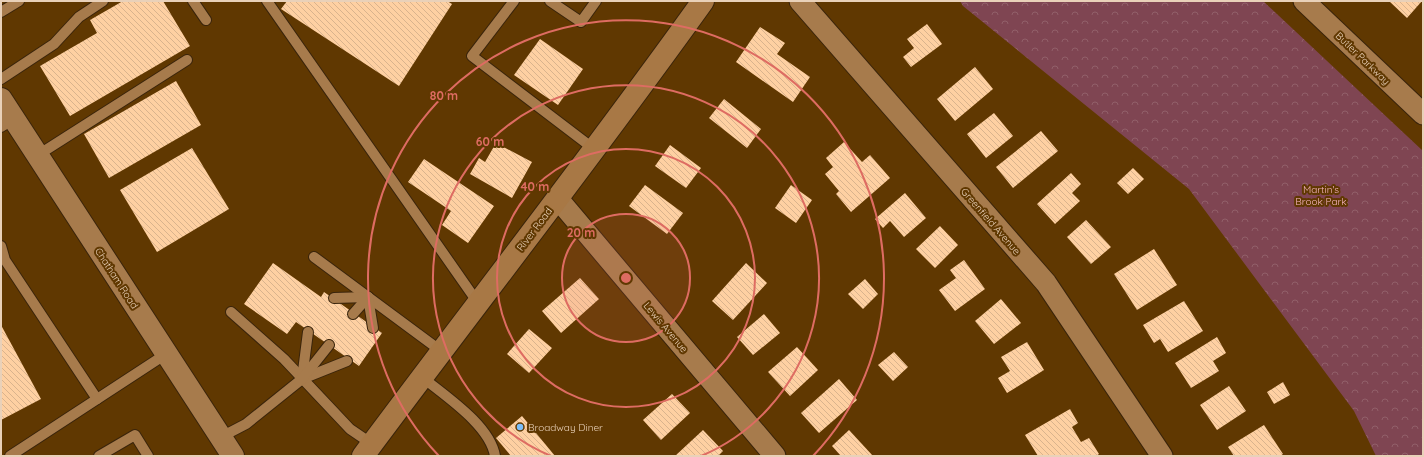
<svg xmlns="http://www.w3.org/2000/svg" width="1424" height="457" font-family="Quicksand,sans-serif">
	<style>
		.forest { fill: url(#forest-crowns) }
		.building { fill: url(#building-back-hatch) }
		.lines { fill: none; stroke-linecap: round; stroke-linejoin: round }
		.lane-casing { stroke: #3a240b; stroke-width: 12 }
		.street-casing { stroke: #3a240b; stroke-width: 23 }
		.secondary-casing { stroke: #3a240b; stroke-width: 24 }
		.primary-casing { stroke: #3a240b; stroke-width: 24 }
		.lane { stroke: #a77b4c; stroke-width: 10 }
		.street { stroke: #a77b4c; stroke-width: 21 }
		.secondary { stroke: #a77b4c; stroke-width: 22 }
		.primary { stroke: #a87845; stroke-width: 22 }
		.ring { fill: none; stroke: #de6c62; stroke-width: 2 }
		.poi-dot { fill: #7cbef9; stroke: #603801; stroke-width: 1.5 }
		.labels { text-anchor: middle; stroke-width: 4; stroke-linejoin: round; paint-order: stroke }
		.street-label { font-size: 10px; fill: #e9d1b9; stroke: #603801 }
		.park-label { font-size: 10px; fill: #f7b6c2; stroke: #603801 }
		.poi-label { font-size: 10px; fill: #e9d1b9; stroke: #603801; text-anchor: start }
		.centre { fill: #de6c62; stroke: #603801; stroke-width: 2 }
		.ring-label { font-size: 12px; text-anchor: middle; font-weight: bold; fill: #de6c62; stroke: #603801; stroke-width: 4; stroke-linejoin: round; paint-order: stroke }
	</style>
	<defs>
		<pattern id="forest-crowns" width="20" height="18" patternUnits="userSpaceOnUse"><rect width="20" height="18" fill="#7f4552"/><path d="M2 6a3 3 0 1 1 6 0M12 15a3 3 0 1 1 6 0" fill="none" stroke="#915f69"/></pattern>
		<pattern id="building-back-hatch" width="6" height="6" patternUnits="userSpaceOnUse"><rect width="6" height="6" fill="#fed0a2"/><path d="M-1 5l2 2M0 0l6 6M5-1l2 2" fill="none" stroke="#d9b38d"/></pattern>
	</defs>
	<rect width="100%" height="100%" fill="#603801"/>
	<polygon class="forest" points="960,1 1263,1 1423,151 1423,456 1376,456 1354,411 1189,189 963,6"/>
	<g class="building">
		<polygon points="123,1 163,1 190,46 70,116 40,66 97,33 90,20"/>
		<polygon points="287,1 447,1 452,4 399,86 281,9"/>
		<polygon points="1389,1 1422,1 1407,18"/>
		<polygon points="927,24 942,44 911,67 903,57 914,48 907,39"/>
		<polygon points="760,27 785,43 777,54 810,77 793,102 736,62"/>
		<polygon points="540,39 583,69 558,105 514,75"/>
		<polygon points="975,67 993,89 955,121 937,99"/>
		<polygon points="176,81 201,125 109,178 84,134"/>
		<polygon points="724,99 761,129 747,148 709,118"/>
		<polygon points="994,113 1013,136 986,158 967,134"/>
		<polygon points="1041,131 1058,151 1013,188 996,167"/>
		<polygon points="844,142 862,162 870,155 890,178 851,212 836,194 839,191 825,174 833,167 826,158"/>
		<polygon points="496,143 532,162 512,198 470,174 479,158 485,162"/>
		<polygon points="670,145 701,168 686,188 655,166"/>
		<polygon points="192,148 229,209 157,252 120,190"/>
		<polygon points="424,159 494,206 468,243 442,225 451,211 408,182"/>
		<polygon points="1133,168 1144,179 1128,194 1117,183"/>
		<polygon points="1071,173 1081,184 1072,193 1080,201 1055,224 1037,204"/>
		<polygon points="645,185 683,213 667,234 629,206"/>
		<polygon points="791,185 812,200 796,223 775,208"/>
		<polygon points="905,193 926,218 904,237 890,221 883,228 875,219"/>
		<polygon points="1086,220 1111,247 1091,264 1067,237"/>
		<polygon points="940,226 958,245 935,268 916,249"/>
		<polygon points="1154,249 1177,285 1137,310 1114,274"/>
		<polygon points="964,260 985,289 955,311 939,290 956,278 950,270"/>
		<polygon points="273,263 321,297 324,292 382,333 359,366 296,322 287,334 244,304"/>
		<polygon points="746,263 767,283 733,320 712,301"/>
		<polygon points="580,278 599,299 561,333 542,311"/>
		<polygon points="865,279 878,294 863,309 848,294"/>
		<polygon points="1001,299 1021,323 994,344 975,321"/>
		<polygon points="1184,301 1203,331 1168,352 1160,339 1154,343 1143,325"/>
		<polygon points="764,314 780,333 753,355 737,337"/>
		<polygon points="1,325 41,399 1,420"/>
		<polygon points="529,329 552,348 529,373 507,354"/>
		<polygon points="1217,337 1226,353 1213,361 1219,371 1191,388 1175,363"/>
		<polygon points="1027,342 1044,370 1007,393 998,378 1010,371 1001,357"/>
		<polygon points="797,347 818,370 790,396 768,372"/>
		<polygon points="894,352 908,367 893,381 878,365"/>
		<polygon points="839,379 857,400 819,433 801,413"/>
		<polygon points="1283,382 1290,395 1274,404 1267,392"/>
		<polygon points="1229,386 1246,411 1217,430 1200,405"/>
		<polygon points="672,394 690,413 661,440 643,420"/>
		<polygon points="1070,409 1078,423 1072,427 1081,442 1089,438 1099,454 1096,456 1038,456 1025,435"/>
		<polygon points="522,416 555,456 511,456 496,438"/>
		<polygon points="1264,425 1283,454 1280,456 1234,456 1228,447"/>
		<polygon points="703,430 723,451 718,456 675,456"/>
		<polygon points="849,430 873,456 841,456 832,446"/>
	</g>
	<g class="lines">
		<defs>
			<g id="lane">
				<polyline points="193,1 206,20"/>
				<polyline points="267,1 478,303"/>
				<polyline points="514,1 472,56 594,149"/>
				<polyline points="550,1 581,22 596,1"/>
				<polyline points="1,12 19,1"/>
				<polyline points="1,79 54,44 79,17 103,1"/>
				<polyline points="1,127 14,119"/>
				<polyline points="38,155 187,60"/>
				<polyline points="1,246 5,260 97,399"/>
				<polyline points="314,257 441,351"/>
				<polyline points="334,298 368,297 373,328"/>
				<polyline points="231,312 284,359 350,429 372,444"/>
				<polyline points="353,314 368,297"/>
				<polyline points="308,332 302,379 347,361"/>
				<path d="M422,377c23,19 68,48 73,79"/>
				<polyline points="221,437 246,424 302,379 329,345"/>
				<polyline points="10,456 166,354"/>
				<polyline points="99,456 135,435 148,456"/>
			</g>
			<g id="street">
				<polyline points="800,1 1046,283 1162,456"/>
				<polyline points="1304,1 1423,114"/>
				<polyline points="558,199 775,456"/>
			</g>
			<polyline id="secondary" points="1,99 233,456"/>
			<path id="primary" d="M363,456c113,-152 230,-301 340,-455"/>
		</defs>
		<use href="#lane" class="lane-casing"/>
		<use href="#street" class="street-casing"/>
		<use href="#secondary" class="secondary-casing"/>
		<use href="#primary" class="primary-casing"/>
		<use href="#lane" class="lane"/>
		<use href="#street" class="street"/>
		<use href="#secondary" class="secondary"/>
		<use href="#primary" class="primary"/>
	</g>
	<circle cx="626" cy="278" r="64" fill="#de6c62" fill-opacity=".12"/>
	<g class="ring">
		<circle cx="626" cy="278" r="64"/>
		<circle cx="626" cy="278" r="129"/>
		<path d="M551 456A193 193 0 1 1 701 456"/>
		<path d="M439 456A258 258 0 1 1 813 456"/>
	</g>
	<circle class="poi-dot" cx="520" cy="427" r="4"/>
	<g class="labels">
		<g class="street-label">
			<text transform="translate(1363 58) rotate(44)" y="4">Butler Parkway</text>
			<text transform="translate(991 221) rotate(49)" y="4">Greenfield Avenue</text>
			<text transform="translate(534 229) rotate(-53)" y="4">River Road</text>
			<text transform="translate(117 278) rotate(57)" y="4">Chatham Road</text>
			<text transform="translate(666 327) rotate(50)" y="4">Lewis Avenue</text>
		</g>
		<g class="park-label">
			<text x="1321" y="193">Martin's<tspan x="1321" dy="12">Brook Park</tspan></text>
		</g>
		<g class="poi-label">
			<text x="528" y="431">Broadway Diner</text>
		</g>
	</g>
	<circle cx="626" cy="278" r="6" class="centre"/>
	<g class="ring-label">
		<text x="444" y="100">80 m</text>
		<text x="490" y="146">60 m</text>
		<text x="535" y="191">40 m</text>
		<text x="581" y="237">20 m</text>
	</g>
	<rect width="1424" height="457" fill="none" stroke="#e9d1b9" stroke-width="4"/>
</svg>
